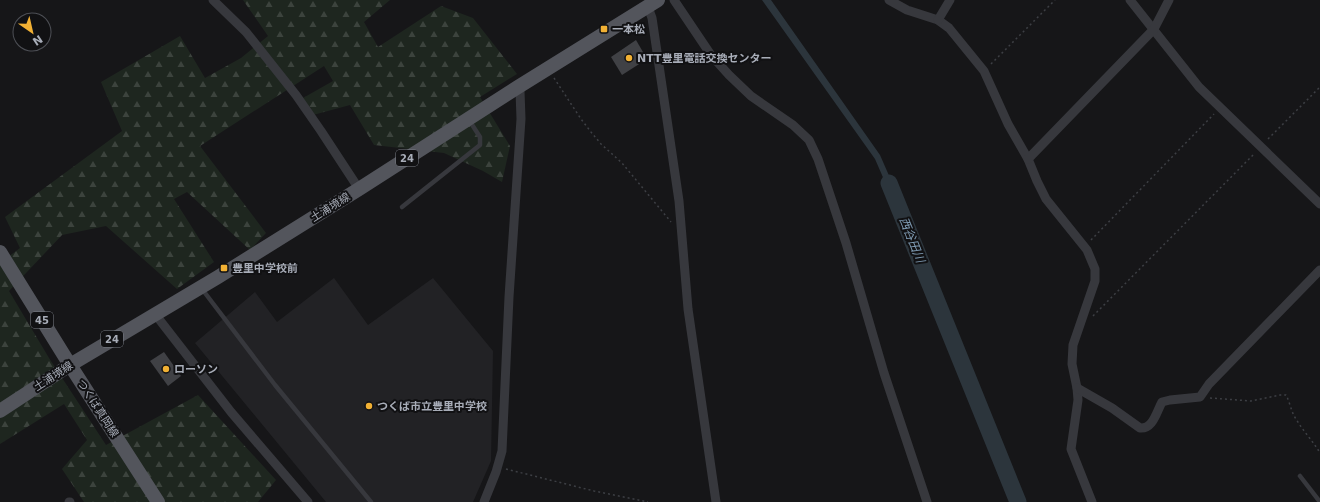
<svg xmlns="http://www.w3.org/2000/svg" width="1320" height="502" font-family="'DejaVu Sans','Noto Sans JP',sans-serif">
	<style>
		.built { fill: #222225 }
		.forest { fill: url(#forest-firs) }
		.water { fill: #2c353c }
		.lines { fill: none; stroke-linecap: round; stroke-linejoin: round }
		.river { stroke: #2c353c; stroke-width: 17 }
		.building { fill: #404145 }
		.path { stroke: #3d3f44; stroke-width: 1.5; stroke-dasharray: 2 3; stroke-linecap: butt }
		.service { stroke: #37383d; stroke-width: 4.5 }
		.minor { stroke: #37383d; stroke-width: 9 }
		.primary { stroke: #53555c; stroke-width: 14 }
		.poi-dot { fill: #f2b134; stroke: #111113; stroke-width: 1.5 }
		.labels { text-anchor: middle; stroke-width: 4; stroke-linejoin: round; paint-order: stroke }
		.shield { fill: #111113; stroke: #7b7e86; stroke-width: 1 }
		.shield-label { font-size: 10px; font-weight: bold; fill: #a8adb8 }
		.poi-label { font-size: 11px; font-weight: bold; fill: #a8adb8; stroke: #111113; text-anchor: start }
		.street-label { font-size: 11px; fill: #a8adb8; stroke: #111113 }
		.water-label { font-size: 12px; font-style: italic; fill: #7f9bb3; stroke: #111113 }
	</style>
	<defs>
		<pattern id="forest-firs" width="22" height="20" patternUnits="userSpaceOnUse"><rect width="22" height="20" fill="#1e261f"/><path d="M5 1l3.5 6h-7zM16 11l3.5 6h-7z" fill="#3c433d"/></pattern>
	</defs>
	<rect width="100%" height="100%" fill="#161618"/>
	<polygon class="built" points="334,278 368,325 433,278 493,351 491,461 473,502 326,502 195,343 255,292 277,322"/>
	<polygon class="forest" points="243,0 390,0 364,22 378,47 441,6 473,18 517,74 480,97 510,146 502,182 483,171 444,153 374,145 350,105 313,115 303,98 333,81 324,66 200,146 266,233 250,250 187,192 174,199 214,262 177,289 106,226 62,235 9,291 49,358 106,445 198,395 276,480 258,502 84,502 62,469 87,440 64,404 0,444 0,263 20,248 5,217 122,131 101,82 180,36 205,78 241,58 268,36"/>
	<polygon class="water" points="762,0 771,0 880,155 901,203 895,205 875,159"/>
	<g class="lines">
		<polyline class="river" points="889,183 1018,502"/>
	</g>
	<g class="building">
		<polygon points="636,40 647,59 622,75 611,57"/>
		<polygon points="164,352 181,376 168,386 150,361"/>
	</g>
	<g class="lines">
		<g class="path">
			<polyline points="991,64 1055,0"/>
			<polyline points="554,78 581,119 591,132 601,144 622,163 671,222"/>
			<polyline points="1268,139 1320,87"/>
			<polyline points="1091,240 1214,114"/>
			<polyline points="1093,316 1254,154"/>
			<path d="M1210,398l41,3 29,-6h6c4,7 5,17 10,24 7,12 17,22 24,34"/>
			<polyline points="506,469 594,491 648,502"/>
		</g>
		<g class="service">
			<polyline points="402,207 480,145 480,137 469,120"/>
			<polyline points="202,289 275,385 371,502"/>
			<polyline points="1300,476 1320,502"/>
		</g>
		<g class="minor">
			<polyline points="213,0 246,32 296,95 321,131 359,189"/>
			<polyline points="674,0 711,55 729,75 751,96 793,125 809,140 818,159 846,243 884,373 927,502"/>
			<polyline points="889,0 907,10 938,20 949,28 984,71 1008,124 1028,159 1037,181 1046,199 1087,250 1095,269 1095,281 1073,345 1072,364 1077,388 1078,400 1071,449 1092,502"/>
			<polyline points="1130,0 1199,87 1320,204"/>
			<polyline points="648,7 652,18 679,201 688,309 716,502"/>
			<polyline points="938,20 950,0"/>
			<polyline points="1028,159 1154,29 1169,0"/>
			<polyline points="155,314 231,412 308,502"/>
			<path d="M1077,388l35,20 28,20c13,1 16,-15 22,-26l8,-2 30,-3 9,-13 111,-114"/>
			<polyline points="69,502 70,502"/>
			<polyline points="484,502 496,472 502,451 509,297 521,119 520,91 518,87"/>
		</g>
		<g class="primary">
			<polyline points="0,252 70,365 158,502"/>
			<polyline points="0,411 70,365 218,277 359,189 518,87 658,0"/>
		</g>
	</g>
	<g class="poi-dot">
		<rect x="600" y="25" width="8" height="8" rx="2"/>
		<circle cx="629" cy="58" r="4"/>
		<rect x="220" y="264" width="8" height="8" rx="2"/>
		<circle cx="166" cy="369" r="4"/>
		<circle cx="369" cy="406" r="4"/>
	</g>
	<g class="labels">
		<g class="shield">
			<rect x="396" y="150" width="22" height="16" rx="3"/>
			<rect x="31" y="312" width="22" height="16" rx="3"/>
			<rect x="101" y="331" width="22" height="16" rx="3"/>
		</g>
		<g class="shield-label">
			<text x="407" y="162">24</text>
			<text x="42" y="324">45</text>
			<text x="112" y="343">24</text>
		</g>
		<g class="poi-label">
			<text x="612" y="33">一本松</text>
			<text x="637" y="62">NTT豊里電話交換センター</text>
			<text x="232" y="272">豊里中学校前</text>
			<text x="174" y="373">ローソン</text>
			<text x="377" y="410">つくば市立豊里中学校</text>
		</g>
		<g class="street-label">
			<text transform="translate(330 207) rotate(-32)" y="4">土浦境線</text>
			<text transform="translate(53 376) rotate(-33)" y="4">土浦境線</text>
			<text transform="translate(98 408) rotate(57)" y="4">つくば真岡線</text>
		</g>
		<g class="water-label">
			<text transform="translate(912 240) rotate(68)" y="4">西谷田川</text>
		</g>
	</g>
	<g transform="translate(32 32) rotate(146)"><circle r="19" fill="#111113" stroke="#4d4f55"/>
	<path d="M0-3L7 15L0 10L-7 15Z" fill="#f2b134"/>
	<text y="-6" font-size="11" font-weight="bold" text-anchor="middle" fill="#a8adb8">N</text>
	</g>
</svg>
